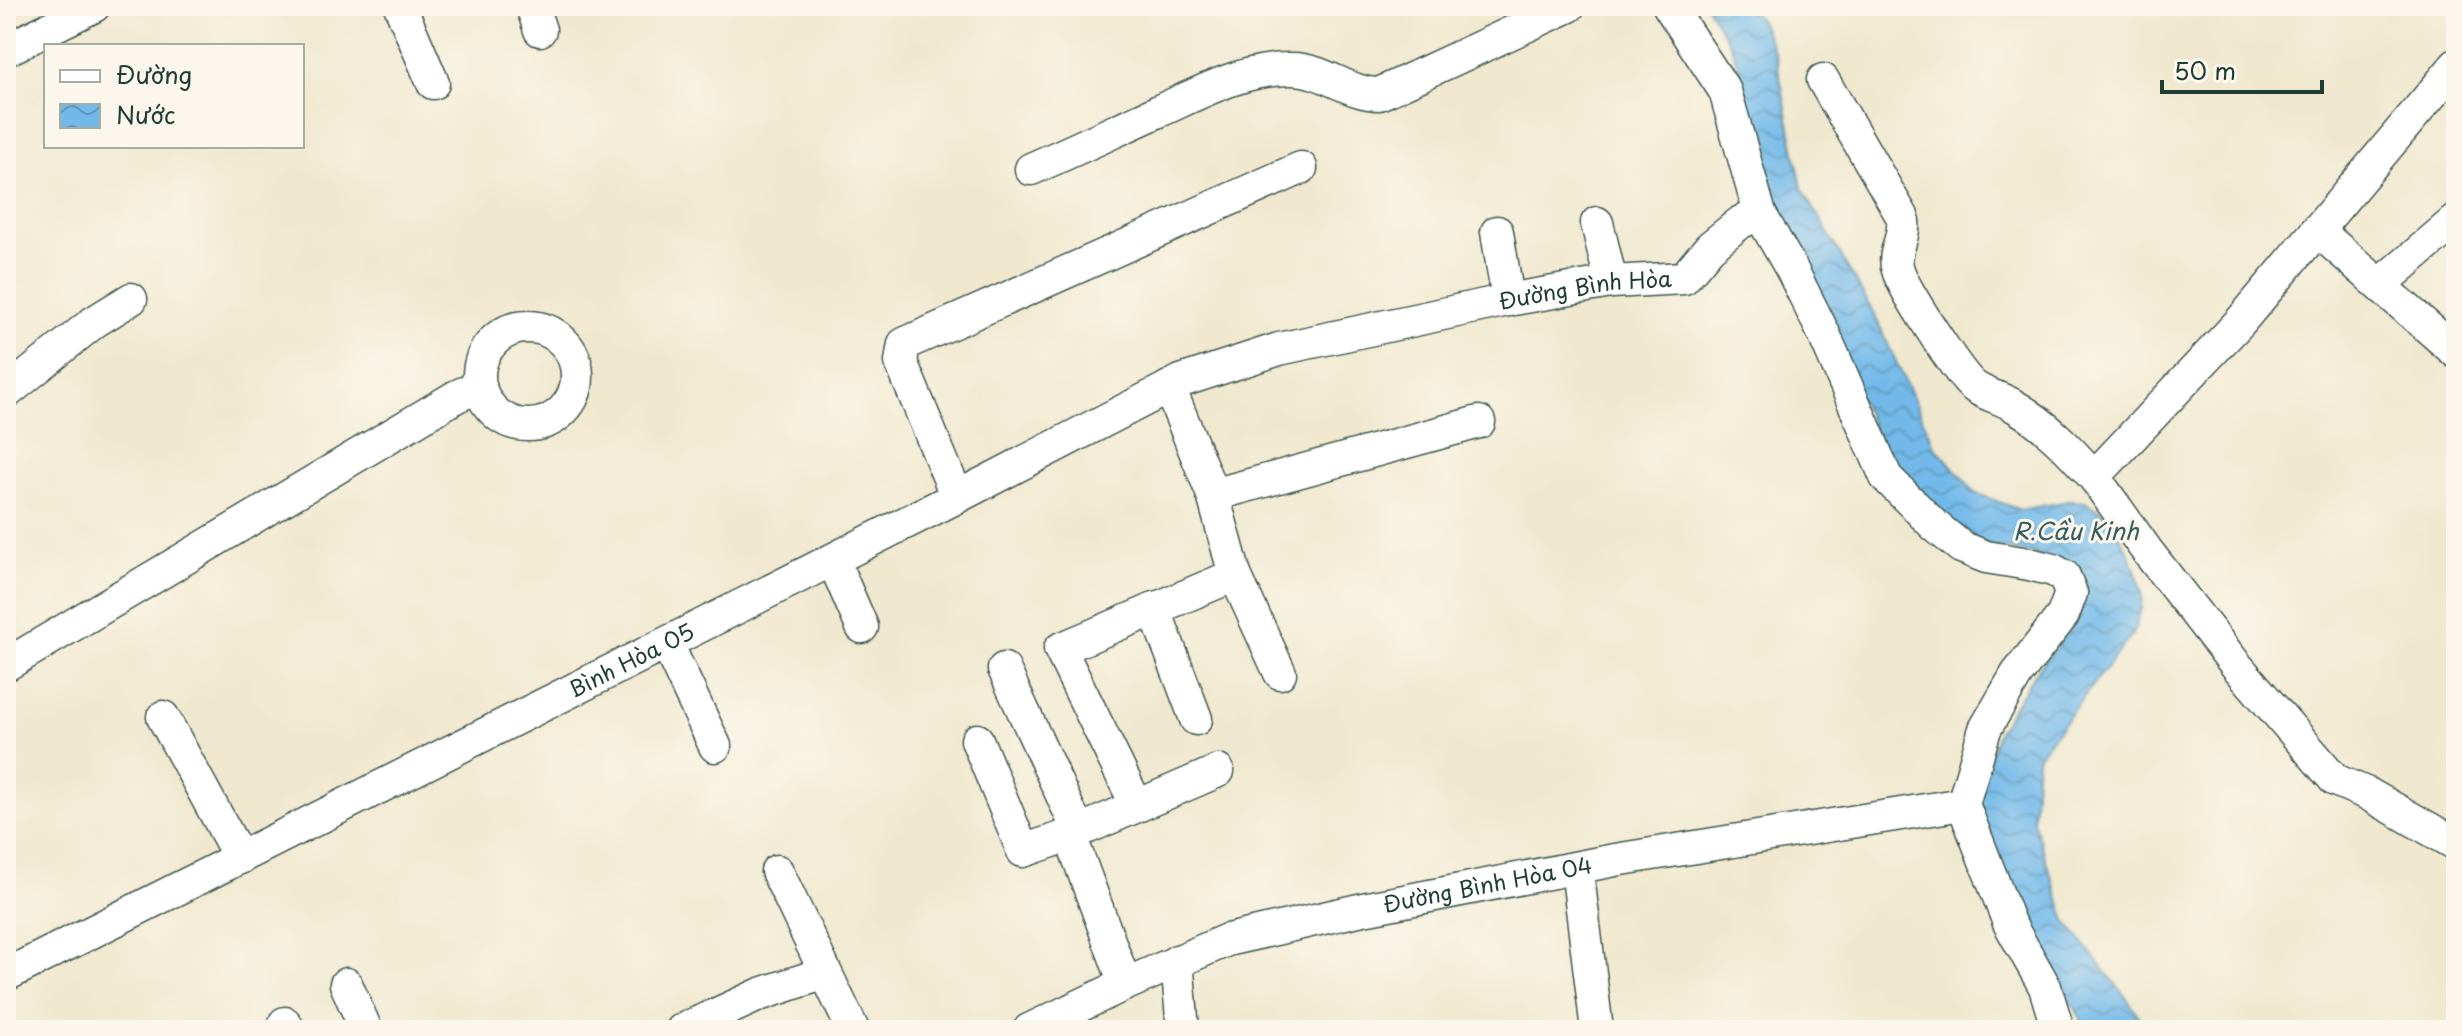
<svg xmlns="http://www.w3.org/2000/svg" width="2462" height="1036" font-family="'Playpen Sans',sans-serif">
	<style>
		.water { fill: url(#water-waves); stroke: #487b8e; stroke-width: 2 }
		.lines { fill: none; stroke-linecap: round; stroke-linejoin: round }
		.minor-casing { stroke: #3e574b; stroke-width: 35 }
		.minor { stroke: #fff; stroke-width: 32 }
		.labels { text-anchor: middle; stroke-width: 6; stroke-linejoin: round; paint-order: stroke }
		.street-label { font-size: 22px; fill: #1f3d34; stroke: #fbf7ec }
		.water-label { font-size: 24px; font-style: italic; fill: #345c61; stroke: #fbf7ec }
	</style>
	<defs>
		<pattern id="water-waves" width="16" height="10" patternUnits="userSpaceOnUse" patternTransform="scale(2)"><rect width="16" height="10" fill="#72b9e9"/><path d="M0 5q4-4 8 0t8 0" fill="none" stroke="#5d98be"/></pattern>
	</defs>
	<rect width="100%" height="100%" fill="#fbf7ec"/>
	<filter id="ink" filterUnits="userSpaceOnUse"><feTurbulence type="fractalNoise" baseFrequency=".0125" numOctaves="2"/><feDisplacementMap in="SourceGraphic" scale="16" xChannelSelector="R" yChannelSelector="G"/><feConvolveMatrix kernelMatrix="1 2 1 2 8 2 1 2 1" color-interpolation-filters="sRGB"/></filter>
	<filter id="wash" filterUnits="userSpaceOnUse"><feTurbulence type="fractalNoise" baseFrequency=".006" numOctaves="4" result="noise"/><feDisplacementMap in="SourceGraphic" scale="32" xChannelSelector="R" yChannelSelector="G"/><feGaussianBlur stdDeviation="1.8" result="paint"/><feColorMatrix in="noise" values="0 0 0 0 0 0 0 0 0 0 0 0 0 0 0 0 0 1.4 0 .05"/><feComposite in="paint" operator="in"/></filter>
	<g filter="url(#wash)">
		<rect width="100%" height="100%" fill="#f0e8ce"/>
		<polygon class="water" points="1706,6 1750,6 1764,28 1776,57 1802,188 1873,312 1935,446 1975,493 2020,510 2069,501 2086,502 2106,515 2128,550 2142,590 2141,609 2133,633 2037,757 2033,821 2066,921 2125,996 2144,1024 2145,1030 2085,1030 2075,1007 2043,970 1981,821 1978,786 1999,730 2035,673 2079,619 2086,586 2063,560 1979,544 1893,471 1771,206 1738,65 1729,42"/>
	</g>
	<g filter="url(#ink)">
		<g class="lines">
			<defs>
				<g id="minor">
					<polyline points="400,6 433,83"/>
					<polyline points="532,6 540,30"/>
					<polyline points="6,50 94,6"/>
					<path d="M1823,80l79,136c6,19 -11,36 -4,54 6,20 59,101 74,115 12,10 31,13 44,22 31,18 55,44 78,70l146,-155 216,-257"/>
					<path d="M1031,169c43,-19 86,-39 128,-58 43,-19 85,-43 133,-42 32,0 56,25 87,25l190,-88"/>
					<polyline points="1760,214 1792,270 1823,332 1886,477 1934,525 1961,547 1986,557 2029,564 2053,570 2064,576 2071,593 2063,615 2017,674 1985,729 1963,804 2009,923 2045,987 2058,1030"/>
					<polyline points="1597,223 1611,282"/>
					<polyline points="2317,230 2456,352"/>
					<polyline points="1497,232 1508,300"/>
					<polyline points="2380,285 2456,220"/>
					<circle cx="528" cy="376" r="49"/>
					<polyline points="1169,387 1213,495 1235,575 1280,673"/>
					<polyline points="6,393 94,322 131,299"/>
					<polyline points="2094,477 2147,551 2236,665 2335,780 2368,794 2456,844"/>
					<polyline points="1213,495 1479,422"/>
					<polyline points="957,497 901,362 904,344 1301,168"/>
					<polyline points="833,560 862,627"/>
					<polyline points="1154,608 1196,719"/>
					<polyline points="667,644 715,746"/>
					<polyline points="6,665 457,396 480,386"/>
					<polyline points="1004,669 1079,832"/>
					<polyline points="163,717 240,858"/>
					<polyline points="977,740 1023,851 1070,835"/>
					<polyline points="1137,806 1060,649 1235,575"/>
					<polyline points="1577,868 1597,1030"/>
					<polyline points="777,871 853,1030"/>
					<polyline points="1177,961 1183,1030"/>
					<path id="s1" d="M6,975l951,-478 224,-116 98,-32 229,-49 103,-18 73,-4 26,-31 31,-25 19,-8 -35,-123 -56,-85"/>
					<polyline points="346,984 366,1030"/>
					<polyline points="1125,984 1070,835 1218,771"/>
					<polyline points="285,1023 289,1030"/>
					<polyline points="682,1030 761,994 825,973"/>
					<path id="s2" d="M1029,1030l88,-42 110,-48 136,-31 252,-49 348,-56"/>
				</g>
			</defs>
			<use href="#minor" class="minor-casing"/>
			<use href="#minor" class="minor"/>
		</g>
	</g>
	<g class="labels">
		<g class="street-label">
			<text dy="8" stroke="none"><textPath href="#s1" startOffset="1732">Đường Bình Hòa</textPath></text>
			<text dy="8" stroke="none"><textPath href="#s1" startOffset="700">Bình Hòa 05</textPath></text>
			<text dy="8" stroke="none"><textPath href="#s2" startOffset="484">Đường Bình Hòa 04</textPath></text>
		</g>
		<g class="water-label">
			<text x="2076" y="540">R.Cầu Kinh</text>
		</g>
	</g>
	<rect width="2462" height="1036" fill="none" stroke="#fbf7ec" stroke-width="32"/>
	<rect x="44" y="44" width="260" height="104" fill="#fbf7ec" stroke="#a3ada2" stroke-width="2"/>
	<rect x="60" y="70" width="40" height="12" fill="#ffffff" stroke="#a3ada2" stroke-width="2"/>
	<text x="116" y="84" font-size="24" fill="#1f3d34">Đường</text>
	<rect x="60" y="104" width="40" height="24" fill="url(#water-waves)" stroke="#a3ada2" stroke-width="2"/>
	<text x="116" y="124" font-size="24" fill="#1f3d34">Nước</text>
	<path d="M2162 80v12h160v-12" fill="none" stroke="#1f3d34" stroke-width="4"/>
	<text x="2174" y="80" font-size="24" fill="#1f3d34" stroke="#fbf7ec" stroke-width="6" paint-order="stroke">50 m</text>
</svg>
